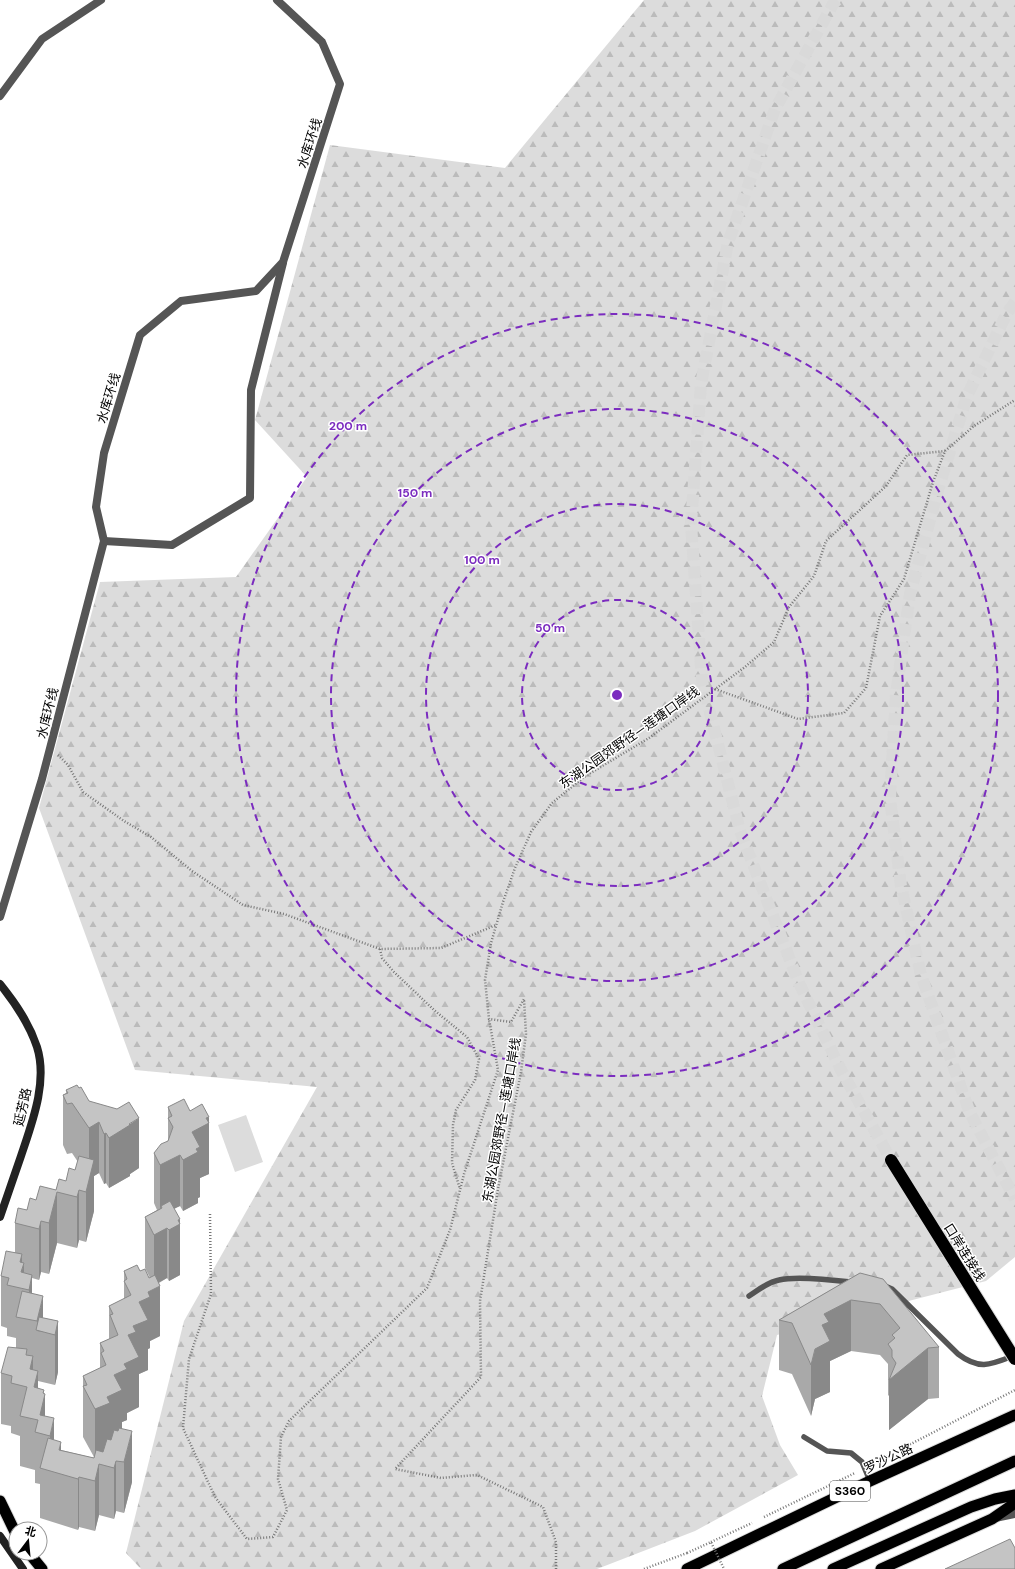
<svg xmlns="http://www.w3.org/2000/svg" width="1015" height="1569" font-family="'DM Sans','Noto Sans SC',sans-serif">
	<style>
		.grass { fill: #dcdcdc }
		.forest { fill: url(#forest-firs) }
		.lines { fill: none; stroke-linecap: round; stroke-linejoin: round }
		.motorway-tunnel { stroke: #d9d9d9; stroke-width: 12; stroke-dasharray: 12 6; stroke-linecap: butt }
		.trunk-casing { stroke: #dbdbdb; stroke-width: 13 }
		.path { stroke: #777; stroke-width: 2.5; stroke-dasharray: 1 2; stroke-linecap: butt }
		.service { stroke: #555; stroke-width: 5.5 }
		.tertiary { stroke: #555; stroke-width: 8 }
		.secondary { stroke: #222; stroke-width: 8 }
		.trunk { stroke: #000; stroke-width: 11 }
		.motorway-bridge-casing { stroke: #dbdbdb; stroke-width: 14; stroke-linecap: butt }
		.path-bridge { stroke: #777; stroke-width: 2.5; stroke-dasharray: 1 2; stroke-linecap: butt }
		.motorway-bridge { stroke: #000; stroke-width: 12 }
		.wall { fill: #a9a9a9 }
		.shaded-wall { fill: #898989 }
		.building { fill: #c4c4c4; stroke: #898989 }
		.ring { fill: none; stroke: #7b2cbf; stroke-width: 2; stroke-dasharray: 7 5 }
		.labels { text-anchor: middle; stroke-width: 3; stroke-linejoin: round; paint-order: stroke }
		.shield { fill: #fff; stroke: #4c4c4c; stroke-width: 1 }
		.shield-label { font-size: 12px; font-weight: bold; fill: #000 }
		.street-label { font-size: 13px; fill: #000; stroke: #fff }
		.centre { fill: #7b2cbf; stroke: #fff; stroke-width: 2 }
		.ring-label { font-size: 12px; text-anchor: middle; font-weight: bold; fill: #7b2cbf; stroke: #fff; stroke-width: 3; stroke-linejoin: round; paint-order: stroke }
	</style>
	<defs>
		<pattern id="forest-firs" width="22" height="20" patternUnits="userSpaceOnUse"><rect width="22" height="20" fill="#dcdcdc"/><path d="M5 1l3.5 6h-7zM16 11l3.5 6h-7z" fill="#bbb"/></pattern>
	</defs>
	<rect width="100%" height="100%" fill="#fff"/>
	<polygon class="grass" points="246,1115 263,1162 235,1172 218,1125"/>
	<polygon class="forest" points="644,0 1015,0 1015,1257 986,1281 777,1335 762,1396 780,1445 798,1475 695,1531 597,1569 141,1569 126,1553 184,1321 317,1087 135,1070 39,808 100,582 236,577 307,477 255,420 330,145 505,168"/>
	<g class="lines">
		<g class="motorway-tunnel">
			<polyline points="837,0 833,4 775,109 728,243 701,384 691,524 702,681 740,831 799,983 841,1070 891,1160"/>
			<polyline points="1015,302 1007,313 967,396 938,490 910,594 896,694 890,798 901,886 921,975 970,1113 1015,1199"/>
		</g>
		<defs>
			<g id="trunk">
				<polyline points="0,1501 16,1534"/>
				<polyline points="29,1553 42,1569"/>
				<polyline points="687,1569 870,1481 1015,1415"/>
				<polyline points="783,1569 1015,1461"/>
				<polyline points="833,1569 971,1507 995,1499 1015,1495"/>
				<polyline points="881,1569 992,1519 1015,1503"/>
			</g>
		</defs>
		<use href="#trunk" class="trunk-casing"/>
		<g class="path">
			<polyline points="715,689 798,719 844,713 866,688 880,616 904,579 933,482 945,451 974,426 1015,400"/>
			<polyline points="58,755 68,765 83,792 124,821 151,837 192,871 243,905 284,914 380,949 441,948 496,925"/>
			<polyline points="380,949 382,958 394,972 434,1010 467,1037 479,1059 475,1080 456,1110 453,1125 452,1163 460,1189"/>
			<polyline points="210,1214 211,1294 189,1359 183,1428 215,1497 247,1539 273,1537 287,1510 278,1479 281,1437 289,1421 427,1288 450,1230 464,1174 498,1070 489,1019"/>
			<polyline points="878,1461 1015,1390"/>
			<polyline points="764,1517 855,1473"/>
			<polyline points="711,1542 752,1523"/>
			<polyline points="556,1569 556,1542 543,1507 477,1475 441,1478 395,1469 481,1377 480,1301 498,1189 521,1072 526,1034 524,999 511,1022 489,1019 485,980 491,943 503,902 515,868 531,832 552,803 584,777 649,738 745,667 774,642 789,607 814,576 826,541 886,486 907,455 945,451"/>
			<polyline points="644,1569 687,1553"/>
		</g>
		<g class="service">
			<path d="M885,1286l7,3 66,65c21,16 32,11 55,2"/>
			<path d="M749,1296c9,-6 19,-14 30,-16 16,-4 55,0 72,2"/>
			<polyline points="804,1437 827,1451 851,1453 862,1462 870,1481"/>
		</g>
		<g class="tertiary">
			<polyline points="0,96 42,39 101,0"/>
			<polyline points="104,541 172,545 250,498 251,390 283,263"/>
			<polyline points="0,917 42,779 104,541 96,507 104,453 140,335 181,301 256,291 283,262 340,84 322,42 277,0"/>
			<polyline points="995,1518 1015,1514"/>
		</g>
		<g class="secondary">
			<path d="M0,984c16,20 29,39 37,63 11,35 -5,76 -16,109 -7,20 -14,41 -21,61"/>
			<polyline points="0,1536 23,1569"/>
		</g>
		<use href="#trunk" class="trunk"/>
		<defs>
			<polyline id="motorway-bridge" points="891,1160 1015,1359"/>
		</defs>
		<use href="#motorway-bridge" class="motorway-bridge-casing"/>
		<polyline class="path-bridge" points="687,1553 711,1542 724,1569"/>
		<use href="#motorway-bridge" class="motorway-bridge"/>
	</g>
	<g class="wall">
		<polygon points="79,1088 139,1168 130,1174 130,1176 109,1188 106,1183 104,1184 99,1173 94,1176 94,1211 86,1242 79,1240 77,1248 57,1243 49,1274 41,1272 39,1280 32,1278 32,1293 43,1318 58,1321 58,1372 55,1385 38,1381 38,1388 44,1393 45,1416 54,1440 61,1450 94,1458 94,1457 83,1437 83,1376 100,1368 100,1343 109,1339 109,1306 124,1299 124,1271 140,1271 149,1278 150,1278 145,1268 145,1217 157,1210 154,1203 154,1153 168,1141 168,1107 209,1168 209,1174 200,1178 200,1197 198,1198 198,1203 183,1211 180,1206 174,1208 180,1270 180,1275 169,1281 167,1278 159,1283 160,1336 150,1341 150,1348 148,1349 148,1370 139,1374 139,1407 127,1413 127,1420 122,1422 122,1429 132,1482 124,1513 116,1511 114,1519 99,1515 95,1531 79,1527 78,1530 40,1518 40,1484 35,1483 35,1470 20,1466 20,1436 11,1433 11,1426 1,1424 1,1373 16,1348 16,1338 7,1336 7,1328 1,1326 1,1276 15,1253 15,1223 36,1200 56,1190 66,1181 75,1170 78,1162 72,1153 67,1154 63,1145 63,1095 66,1093 66,1090"/>
		<polygon points="860,1273 939,1347 939,1398 928,1399 889,1430 889,1396 888,1395 888,1364 880,1355 851,1351 830,1361 830,1392 815,1399 811,1416 792,1374 779,1370 779,1320"/>
	</g>
	<g class="shaded-wall">
		<polygon points="209,1117 209,1174 200,1178 200,1197 198,1198 198,1203 183,1211 183,1160 192,1132 206,1118"/>
		<polygon points="139,1118 139,1168 130,1174 130,1176 109,1188 109,1138"/>
		<polygon points="99,1122 99,1173 94,1176 94,1211 86,1242 86,1192 89,1179 89,1128"/>
		<polygon points="106,1133 106,1183 104,1184 104,1134"/>
		<polygon points="180,1155 180,1206 162,1215 162,1208 161,1206 160,1216 160,1165"/>
		<polygon points="79,1190 79,1240 77,1248 77,1197"/>
		<polygon points="57,1192 57,1243 49,1274 49,1223"/>
		<polygon points="180,1219 180,1275 169,1281 169,1230 178,1220"/>
		<polygon points="41,1221 41,1272 39,1280 39,1229"/>
		<polygon points="167,1228 167,1278 154,1285 154,1235"/>
		<polygon points="22,1254 22,1270 24,1263 24,1289 20,1262"/>
		<polygon points="32,1275 32,1320 29,1319 29,1290"/>
		<polygon points="160,1286 160,1336 150,1341 150,1348 148,1349 148,1370 139,1374 139,1407 127,1413 127,1420 122,1422 122,1441 95,1460 95,1409 107,1397 114,1375 124,1364 128,1335 133,1326 139,1302 148,1292"/>
		<polygon points="43,1296 43,1332 37,1331 37,1321"/>
		<polygon points="851,1300 851,1351 830,1361 830,1392 815,1399 811,1416 811,1365 822,1325 824,1314"/>
		<polygon points="58,1321 58,1372 55,1385 55,1335"/>
		<polygon points="928,1348 928,1399 889,1430 889,1380"/>
		<polygon points="33,1356 33,1407 30,1420 30,1369"/>
		<polygon points="38,1371 38,1420 34,1387"/>
		<polygon points="44,1390 44,1398 45,1394 45,1435 40,1415"/>
		<polygon points="54,1418 54,1469 50,1471 50,1436"/>
		<polygon points="132,1431 132,1482 124,1513 124,1462"/>
		<polygon points="61,1442 61,1474 59,1450"/>
		<polygon points="116,1461 116,1511 114,1519 114,1468"/>
		<polygon points="99,1464 99,1515 95,1531 95,1481"/>
		<polygon points="79,1477 79,1527 78,1530 78,1479"/>
	</g>
	<g class="building">
		<polygon points="77,1085 79,1088 81,1087 89,1101 117,1109 129,1102 139,1118 129,1124 130,1125 109,1138 106,1133 104,1134 99,1122 89,1128 72,1103 67,1104 63,1095 68,1093 66,1090"/>
		<polygon points="184,1099 190,1111 202,1104 209,1117 206,1118 209,1123 192,1132 200,1147 196,1149 198,1152 183,1160 180,1155 160,1165 154,1153 161,1144 168,1141 173,1127 168,1118 172,1116 168,1107"/>
		<polygon points="79,1156 94,1160 86,1192 79,1190 77,1197 57,1192 49,1223 41,1221 39,1229 15,1223 18,1208 27,1210 30,1198 36,1200 40,1186 56,1190 59,1179 66,1181 69,1168 75,1170"/>
		<polygon points="170,1201 180,1219 178,1220 180,1224 169,1230 167,1228 154,1235 145,1217 162,1208 161,1206"/>
		<polygon points="6,1251 22,1254 20,1262 24,1263 21,1272 32,1275 29,1290 7,1285 9,1278 1,1276"/>
		<polygon points="137,1265 140,1271 145,1269 149,1278 155,1275 160,1286 148,1292 150,1297 139,1302 148,1320 133,1326 136,1332 128,1335 139,1357 124,1364 127,1369 114,1375 122,1390 107,1397 110,1403 95,1409 83,1386 87,1385 83,1376 106,1365 101,1353 104,1351 100,1343 118,1335 110,1315 113,1314 109,1306 131,1295 124,1281 127,1279 124,1271"/>
		<polygon points="860,1273 883,1279 939,1347 928,1348 889,1380 896,1363 892,1357 892,1350 888,1344 895,1338 892,1335 900,1328 880,1304 851,1300 824,1314 829,1322 822,1325 830,1341 815,1349 811,1365 792,1323 779,1320"/>
		<polygon points="22,1291 43,1296 37,1321 16,1317"/>
		<polygon points="39,1317 58,1321 55,1335 36,1330"/>
		<polygon points="8,1347 27,1349 26,1355 33,1356 30,1369 38,1371 34,1387 44,1390 43,1393 45,1394 40,1415 54,1418 50,1436 35,1432 38,1420 20,1416 27,1387 11,1383 12,1376 1,1373"/>
		<polygon points="119,1428 132,1431 124,1462 116,1461 114,1468 99,1464 95,1481 79,1477 78,1479 40,1468 48,1438 61,1442 59,1450 94,1458 96,1450 103,1452 107,1439 111,1440 114,1430 118,1431"/>
		<polygon points="1010,1539 1015,1548 1015,1569 945,1569"/>
	</g>
	<g class="ring">
		<circle cx="617" cy="695" r="95"/>
		<circle cx="617" cy="695" r="191"/>
		<circle cx="617" cy="695" r="286"/>
		<circle cx="617" cy="695" r="381"/>
	</g>
	<g class="labels">
		<rect class="shield" x="830" y="1481" width="40" height="20" rx="3"/>
		<g class="shield-label">
			<text x="850" y="1495">S360</text>
		</g>
		<g class="street-label">
			<text transform="translate(309 143) rotate(-72)" y="5">水库环线</text>
			<text transform="translate(108 398) rotate(-73)" y="5">水库环线</text>
			<text transform="translate(47 713) rotate(-76)" y="5">水库环线</text>
			<text transform="translate(629 737) rotate(-35)" y="5">东湖公园郊野径—莲塘口岸线</text>
			<text transform="translate(22 1107) rotate(-77)" y="5">延芳路</text>
			<text transform="translate(501 1120) rotate(-80)" y="5">东湖公园郊野径—莲塘口岸线</text>
			<text transform="translate(965 1252) rotate(58)" y="5">口岸连接线</text>
			<text transform="translate(888 1458) rotate(-25)" y="5">罗沙公路</text>
		</g>
	</g>
	<circle cx="617" cy="695" r="6" class="centre"/>
	<g class="ring-label">
		<text x="348" y="430">200 m</text>
		<text x="415" y="497">150 m</text>
		<text x="482" y="564">100 m</text>
		<text x="550" y="632">50 m</text>
	</g>
	<g transform="translate(28 1541) rotate(16)"><circle r="19" fill="#ffffff" stroke="#999999"/>
	<path d="M0-3L7 15L0 10L-7 15Z" fill="#000000"/>
	<text y="-6" font-size="11" font-weight="bold" text-anchor="middle" fill="#000000">北</text>
	</g>
</svg>
